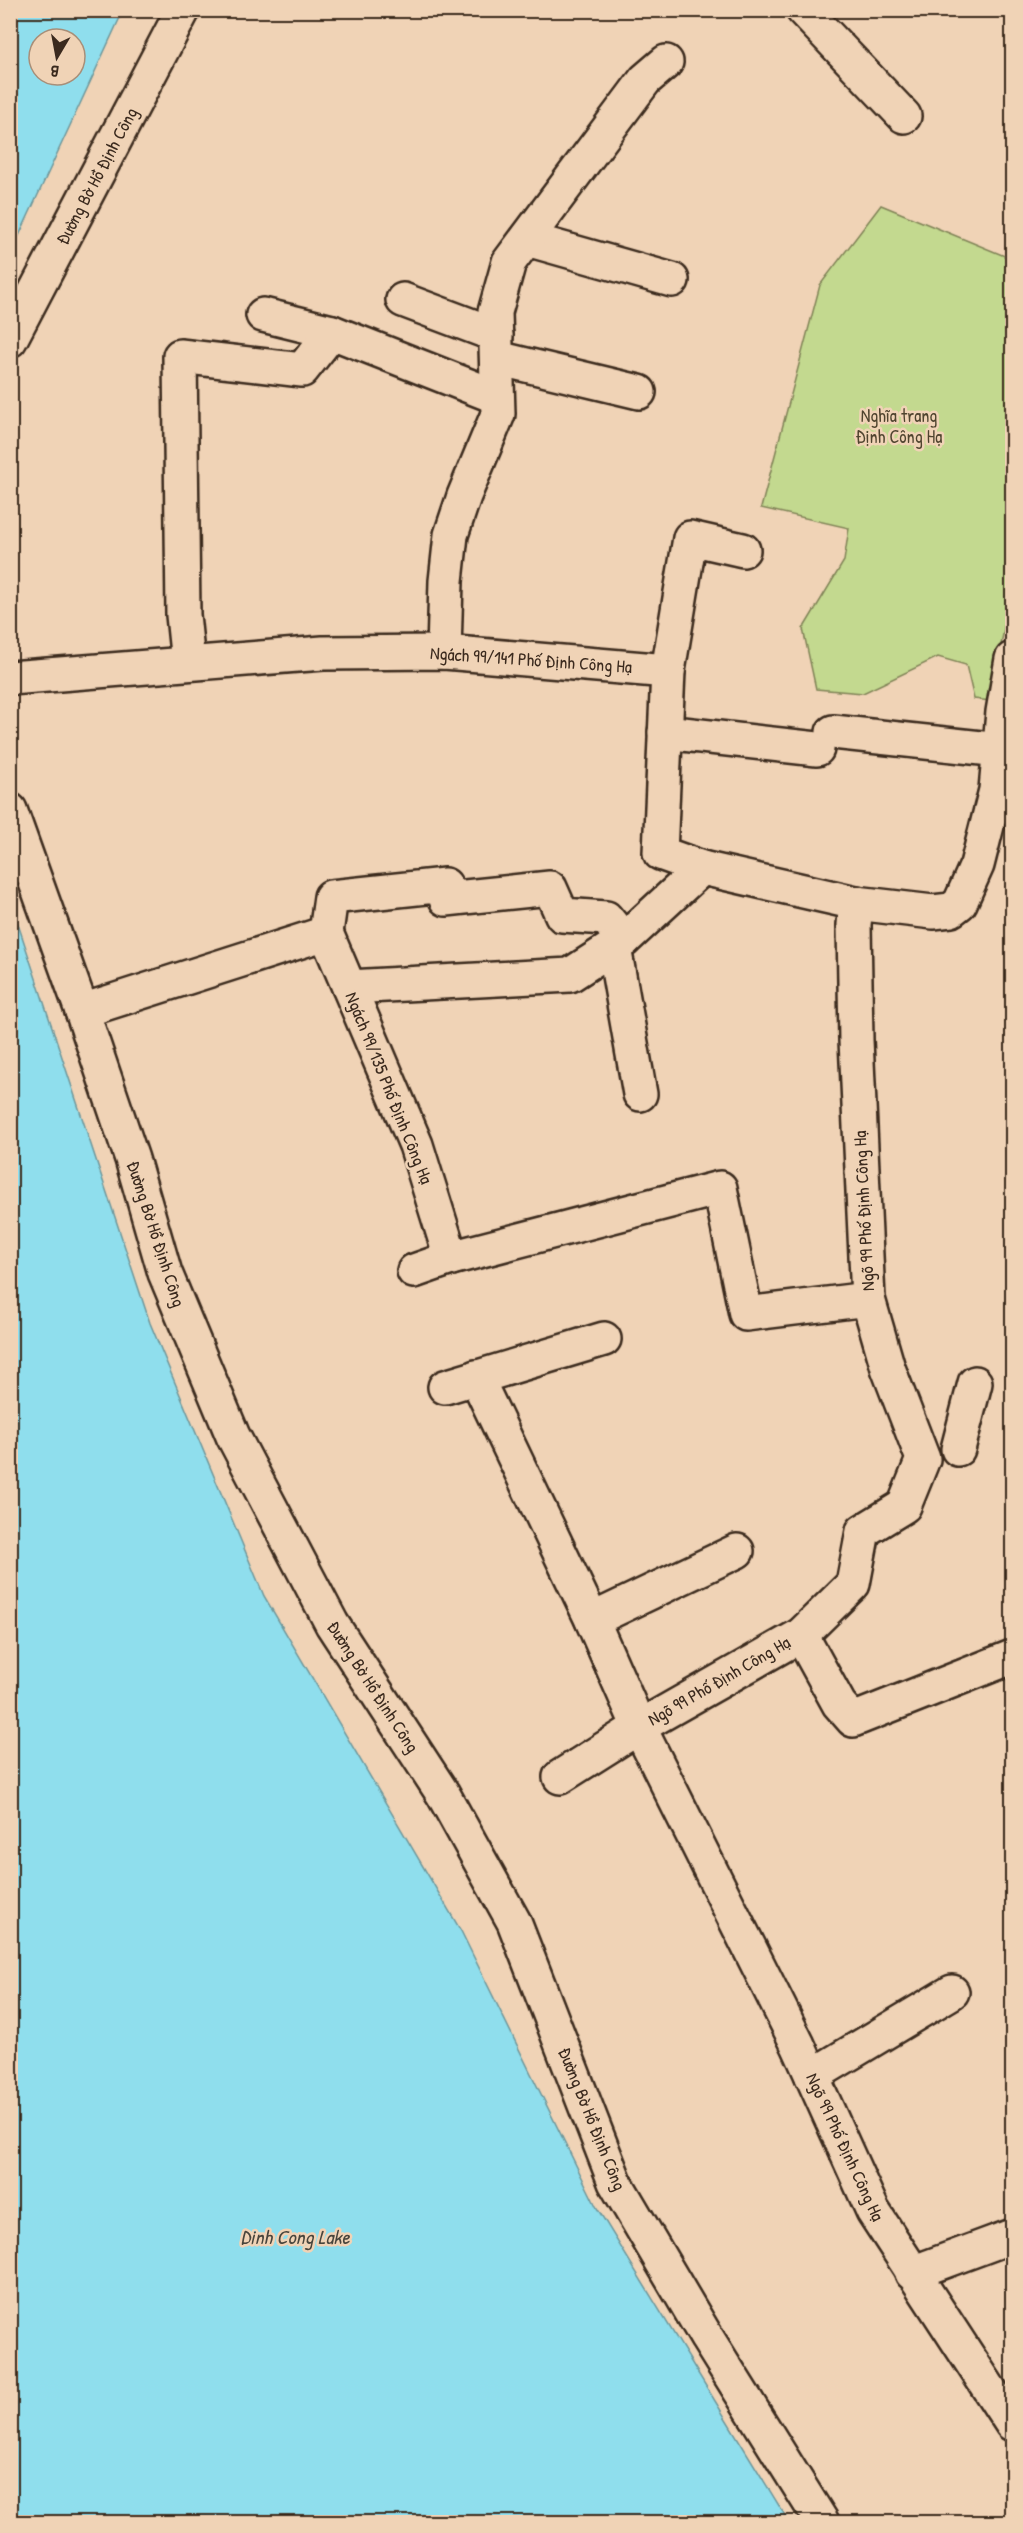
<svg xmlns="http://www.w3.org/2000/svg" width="1023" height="2533" font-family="'Patrick Hand',sans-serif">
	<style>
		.green { fill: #c3d98f; stroke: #7f8256; stroke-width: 1.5 }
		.water { fill: #8fdeed; stroke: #6d969a; stroke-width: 1.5; fill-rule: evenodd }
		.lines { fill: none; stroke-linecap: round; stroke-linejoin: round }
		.minor-casing { stroke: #3b2a1e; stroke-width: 38 }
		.minor { stroke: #f0d3b6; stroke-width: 33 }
		.labels { text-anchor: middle; stroke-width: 5; stroke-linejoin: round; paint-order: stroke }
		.street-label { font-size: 18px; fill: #3b2a1e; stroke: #f0d3b6 }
		.park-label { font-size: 18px; fill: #4f442f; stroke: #f0d3b6 }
		.water-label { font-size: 20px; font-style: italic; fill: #48453d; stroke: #f0d3b6 }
	</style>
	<rect width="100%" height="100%" fill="#f0d3b6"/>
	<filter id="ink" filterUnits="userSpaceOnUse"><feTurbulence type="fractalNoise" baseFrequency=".0167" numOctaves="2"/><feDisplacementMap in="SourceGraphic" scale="12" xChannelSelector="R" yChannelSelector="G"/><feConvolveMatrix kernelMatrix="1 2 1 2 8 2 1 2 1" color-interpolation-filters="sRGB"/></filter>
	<g filter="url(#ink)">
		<polygon class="green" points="881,205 1012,259 1012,584 991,701 974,699 966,665 938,657 863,693 816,689 803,629 844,561 849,528 761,508 820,285"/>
		<g class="water">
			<path d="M11,10l112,1 -112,242 -1,-242zM39,39h36v36h-36z"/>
			<polygon points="11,903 150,1323 264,1596 461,1931 597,2208 789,2522 11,2522"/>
		</g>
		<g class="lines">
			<defs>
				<g id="minor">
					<polyline points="803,10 904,116"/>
					<polyline points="527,239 672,280"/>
					<polyline points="403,300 496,335"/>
					<polyline points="263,315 332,332"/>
					<polyline points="10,340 183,10"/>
					<polyline points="497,358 639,392"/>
					<polyline points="444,652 446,581 451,535 464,496 498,414 495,312 509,262 645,80 666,62"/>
					<polyline points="188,663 183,615 180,356 302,370 332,332 497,397"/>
					<polyline points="668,671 690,538 743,550"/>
					<polyline points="10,678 323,653 444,652 668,671 660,853 702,868 856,903 933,912 951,910 960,903 977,865 996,790 1003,712 1012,659"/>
					<polyline points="665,732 817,749"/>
					<polyline points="833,732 1000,750"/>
					<polyline points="10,810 82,1011 132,1159 165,1273 233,1436 332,1624 443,1794 514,1922 615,2182 707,2338 822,2522"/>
					<polyline points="326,933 331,897 445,885 446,899 550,888 562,915 606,918 624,940"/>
					<polyline points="614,947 640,1094"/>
					<polyline points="349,987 570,975 624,940 702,868"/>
					<polyline points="82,1011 326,933 416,1145 451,1258 720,1188 746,1314 868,1299"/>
					<polyline points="414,1271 451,1258"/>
					<polyline points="476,1377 592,1620 639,1727 798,2045 873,2211 1012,2424"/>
					<polyline points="445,1387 604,1339"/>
					<polyline points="958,1449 975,1383"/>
					<polyline points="592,1620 737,1551"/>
					<polyline points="801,1635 839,1704 853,1720 1012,1657"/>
					<polyline points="560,1777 639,1727 801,1635 853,1584 863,1531 904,1506 923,1459 888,1368 868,1299 856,1040 854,925 856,903"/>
					<polyline points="812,2076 952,1992"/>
					<polyline points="912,2273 1012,2236"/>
				</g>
			</defs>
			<use href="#minor" class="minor-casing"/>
			<use href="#minor" class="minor"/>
		</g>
	</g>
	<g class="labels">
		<g class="street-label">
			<text transform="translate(97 176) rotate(-62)" y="6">Đường Bờ Hồ Định Công</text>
			<text transform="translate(531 660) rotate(4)" y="6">Ngách 99/141 Phố Định Công Hạ</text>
			<text transform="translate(389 1088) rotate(68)" y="6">Ngách 99/135 Phố Định Công Hạ</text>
			<text transform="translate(864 1211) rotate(-93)" y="6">Ngõ 99 Phố Định Công Hạ</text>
			<text transform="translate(156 1234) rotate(72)" y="6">Đường Bờ Hồ Định Công</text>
			<text transform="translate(719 1681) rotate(-30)" y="6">Ngõ 99 Phố Định Công Hạ</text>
			<text transform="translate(373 1687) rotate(57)" y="6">Đường Bờ Hồ Định Công</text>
			<text transform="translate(592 2119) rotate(68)" y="6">Đường Bờ Hồ Định Công</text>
			<text transform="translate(845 2147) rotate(65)" y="6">Ngõ 99 Phố Định Công Hạ</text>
		</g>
		<g class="park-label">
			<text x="899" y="422">Nghĩa trang<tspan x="899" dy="21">Định Công Hạ</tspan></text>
		</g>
		<g class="water-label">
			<text x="295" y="2244">Dinh Cong Lake</text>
		</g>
	</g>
	<rect width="1023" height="2533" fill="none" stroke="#f0d3b6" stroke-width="36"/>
	<rect x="18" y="18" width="987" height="2497" fill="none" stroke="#3b2a1e" stroke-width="2" filter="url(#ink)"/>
	<g transform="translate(57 57) rotate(190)"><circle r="28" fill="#f0d3b6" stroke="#a88f79" stroke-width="1.5"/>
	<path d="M0-4.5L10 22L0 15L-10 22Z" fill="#3b2a1e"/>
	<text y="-9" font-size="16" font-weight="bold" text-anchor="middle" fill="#3b2a1e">B</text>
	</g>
</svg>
